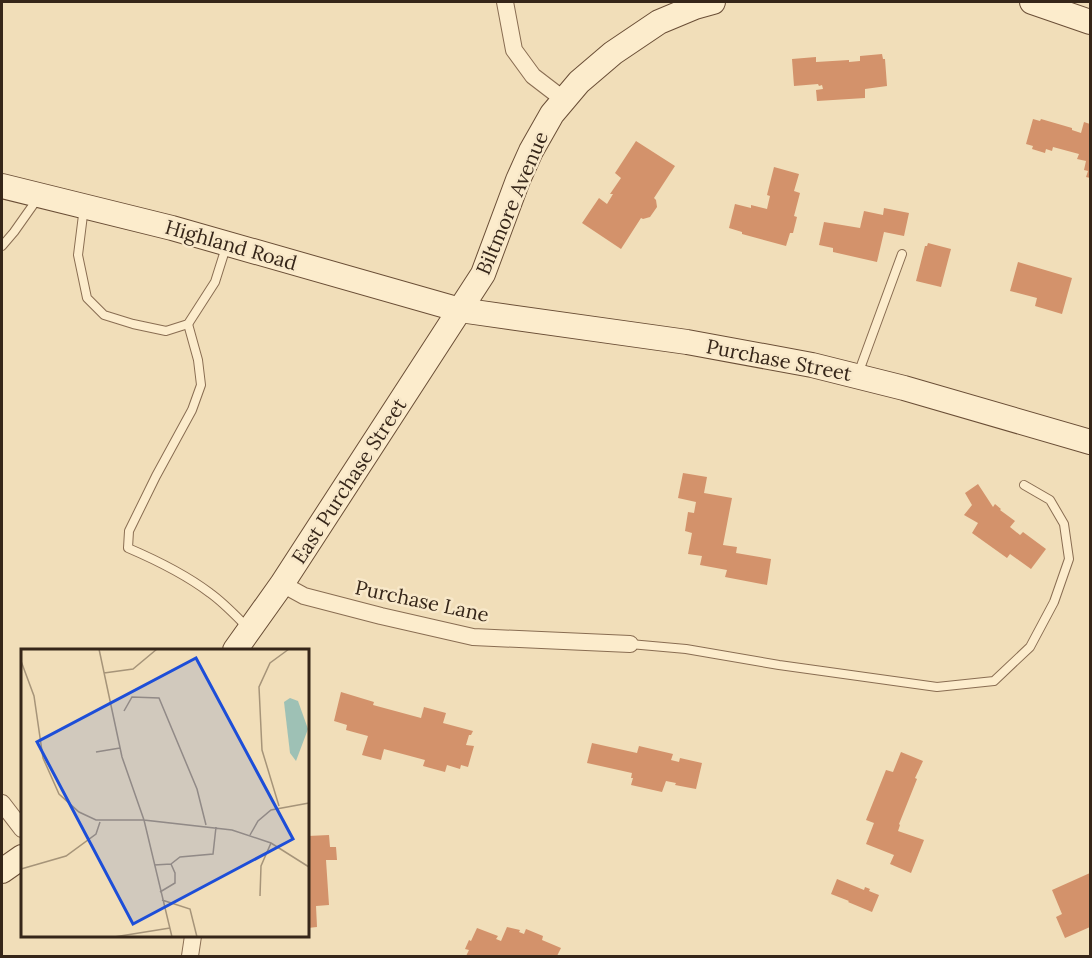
<svg xmlns="http://www.w3.org/2000/svg" width="1092" height="958" font-family="Lora,serif">
	<style>
		.building { fill: #d3926b }
		.lines { fill: none; stroke-linecap: round; stroke-linejoin: round }
		.lane-casing { stroke: #896d52; stroke-width: 10 }
		.street-casing { stroke: #896d52; stroke-width: 18 }
		.secondary-casing { stroke: #6a4e36; stroke-width: 26 }
		.lane { stroke: #fceccc; stroke-width: 8 }
		.street { stroke: #fceccc; stroke-width: 16 }
		.secondary { stroke: #fceccc; stroke-width: 24 }
		.labels { text-anchor: middle; stroke-width: 5; stroke-linejoin: round; paint-order: stroke }
		.street-label { font-size: 20px; fill: #362619; stroke: #f8e8c9 }
		.inset-road { fill: none; stroke: #a69479; stroke-width: 1.5 }
		.view { fill: #1d4ed8; fill-opacity: 0.15; stroke: #1d4ed8; stroke-width: 3 }
		.inset-edge { fill: none; stroke: #362619; stroke-width: 3 }
	</style>
	<rect width="100%" height="100%" fill="#f1deb9"/>
	<g class="building">
		<polygon points="882,54 883,59 885,59 887,86 865,89 865,98 817,101 816,90 823,89 822,85 819,86 818,84 794,86 792,59 816,57 816,62 849,60 849,62 860,61 860,56"/>
		<polygon points="1033,119 1040,121 1041,119 1072,128 1072,130 1081,133 1084,122 1090,124 1090,178 1086,177 1088,171 1084,170 1086,161 1077,159 1079,154 1053,147 1052,151 1046,149 1045,153 1032,149 1033,146 1026,144"/>
		<polygon points="636,141 675,166 654,198 656,200 657,207 650,217 643,219 641,218 621,249 582,223 599,198 607,204 613,194 610,194 621,178 615,173"/>
		<polygon points="774,167 799,174 794,191 800,193 794,216 797,217 793,233 790,233 786,246 742,234 742,232 729,228 735,204 751,208 751,205 767,209 770,196 767,195"/>
		<polygon points="884,208 909,213 904,236 884,232 877,262 833,252 833,248 819,245 824,222 860,228 864,211 883,215"/>
		<polygon points="928,243 951,249 941,287 916,281 925,246 927,246"/>
		<polygon points="1018,262 1072,278 1062,314 1035,306 1037,298 1010,291"/>
		<polygon points="683,473 707,477 704,493 732,498 723,545 737,547 736,553 771,559 767,585 725,577 727,570 700,565 702,556 688,554 692,533 685,531 688,512 694,513 696,502 678,498"/>
		<polygon points="978,484 993,507 995,504 1001,509 1000,510 1015,521 1010,527 1020,535 1023,532 1046,549 1031,569 1010,554 1007,558 972,533 978,523 964,515 972,505 965,493"/>
		<polygon points="341,692 374,702 373,705 421,718 424,707 446,713 443,723 473,731 471,735 469,735 466,745 474,746 468,767 461,765 460,769 447,765 445,772 423,766 425,760 384,749 381,760 362,755 368,736 346,730 347,725 334,721"/>
		<polygon points="592,743 637,753 639,746 673,754 671,760 679,762 680,758 702,763 696,789 675,785 676,783 666,781 662,792 631,785 633,778 631,778 632,773 587,763"/>
		<polygon points="901,752 923,761 915,778 917,779 899,824 900,825 898,831 924,840 911,873 890,864 894,855 866,844 874,823 866,820 886,770 893,772"/>
		<polygon points="329,835 330,847 336,847 337,860 326,860 329,905 316,906 317,927 308,928 308,836"/>
		<polygon points="1090,873 1090,927 1065,938 1056,917 1062,914 1052,890"/>
		<polygon points="837,879 864,890 865,887 870,889 869,891 879,895 872,912 848,902 849,901 831,894"/>
		<polygon points="507,927 520,930 519,932 524,934 526,929 543,936 542,940 561,948 557,956 466,956 469,950 465,949 469,940 471,941 477,928 498,936 496,939 501,941"/>
	</g>
	<g class="lines">
		<defs>
			<g id="lane">
				<polyline points="84,207 78,255 87,298 104,315 133,324 166,331 188,324 215,282 227,244"/>
				<polyline points="2,246 14,232 38,198"/>
				<path d="M188,324l10,36 3,25 -9,25 -36,66 -27,55 -1,17c28,12 57,26 82,45 14,10 26,23 38,35"/>
				<polyline points="858,374 902,254"/>
				<polyline points="630,644 686,649 779,665 937,687 994,681 1030,647 1054,602 1069,559 1064,524 1050,500 1024,485"/>
			</g>
			<g id="street">
				<polyline points="505,2 514,50 533,76 563,99"/>
				<polyline points="282,584 304,596 381,616 473,637 630,644"/>
				<polyline points="2,803 22,829"/>
				<polyline points="190,956 193,936"/>
			</g>
			<g id="secondary">
				<polyline points="1032,2 1090,22"/>
				<polyline points="2,186 172,228 460,310 687,342 812,365 904,388 1090,442"/>
				<polyline points="235,650 282,584 483,274 518,180 531,151 552,114 579,82 613,53 659,22 695,7 713,2"/>
				<polyline points="2,871 22,857"/>
			</g>
		</defs>
		<use href="#lane" class="lane-casing"/>
		<use href="#street" class="street-casing"/>
		<use href="#secondary" class="secondary-casing"/>
		<use href="#lane" class="lane"/>
		<use href="#street" class="street"/>
		<use href="#secondary" class="secondary"/>
	</g>
	<g class="labels">
		<g class="street-label">
			<text transform="translate(512 203) rotate(-67)" y="7">Biltmore Avenue</text>
			<text transform="translate(231 245) rotate(16)" y="7">Highland Road</text>
			<text transform="translate(779 360) rotate(11)" y="7">Purchase Street</text>
			<text transform="translate(349 481) rotate(-57)" y="7">East Purchase Street</text>
			<text transform="translate(422 601) rotate(12)" y="7">Purchase Lane</text>
		</g>
	</g>
	<g transform="translate(21 649)">
		<rect width="288" height="288" fill="#f1deb9"/>
		<path d="M269,49l8,3 10,28 -12,32 -6,-8 -6,-51z" fill="#9ec1b5"/>
		<path class="inset-road" d="M78,0l23,108 22,63 88,10 39,13 38,24M0,12l13,35 9,62 16,36 20,18 17,8h48l28,117M83,24l29,-4 24,-20M103,62l8,-14 27,1 38,91 9,36M75,103l24,-4M258,157l-17,-56 -3,-63 11,-24 19,-14M229,186l8,-14 13,-11 38,-7M150,215l9,-7 33,-3 3,-27M133,216l17,-1 4,9v10l-15,9M0,220l45,-13 30,-22 4,-12M239,247l1,-30 10,-23M141,251l28,9 7,28M93,288l56,-9"/>
		<path class="view" d="M175,9l97,181 -160,85 -96,-182z"/>
		<rect width="288" height="288" class="inset-edge"/>
	</g>
	<rect width="1092" height="958" fill="none" stroke="#362619" stroke-width="6"/>
</svg>
